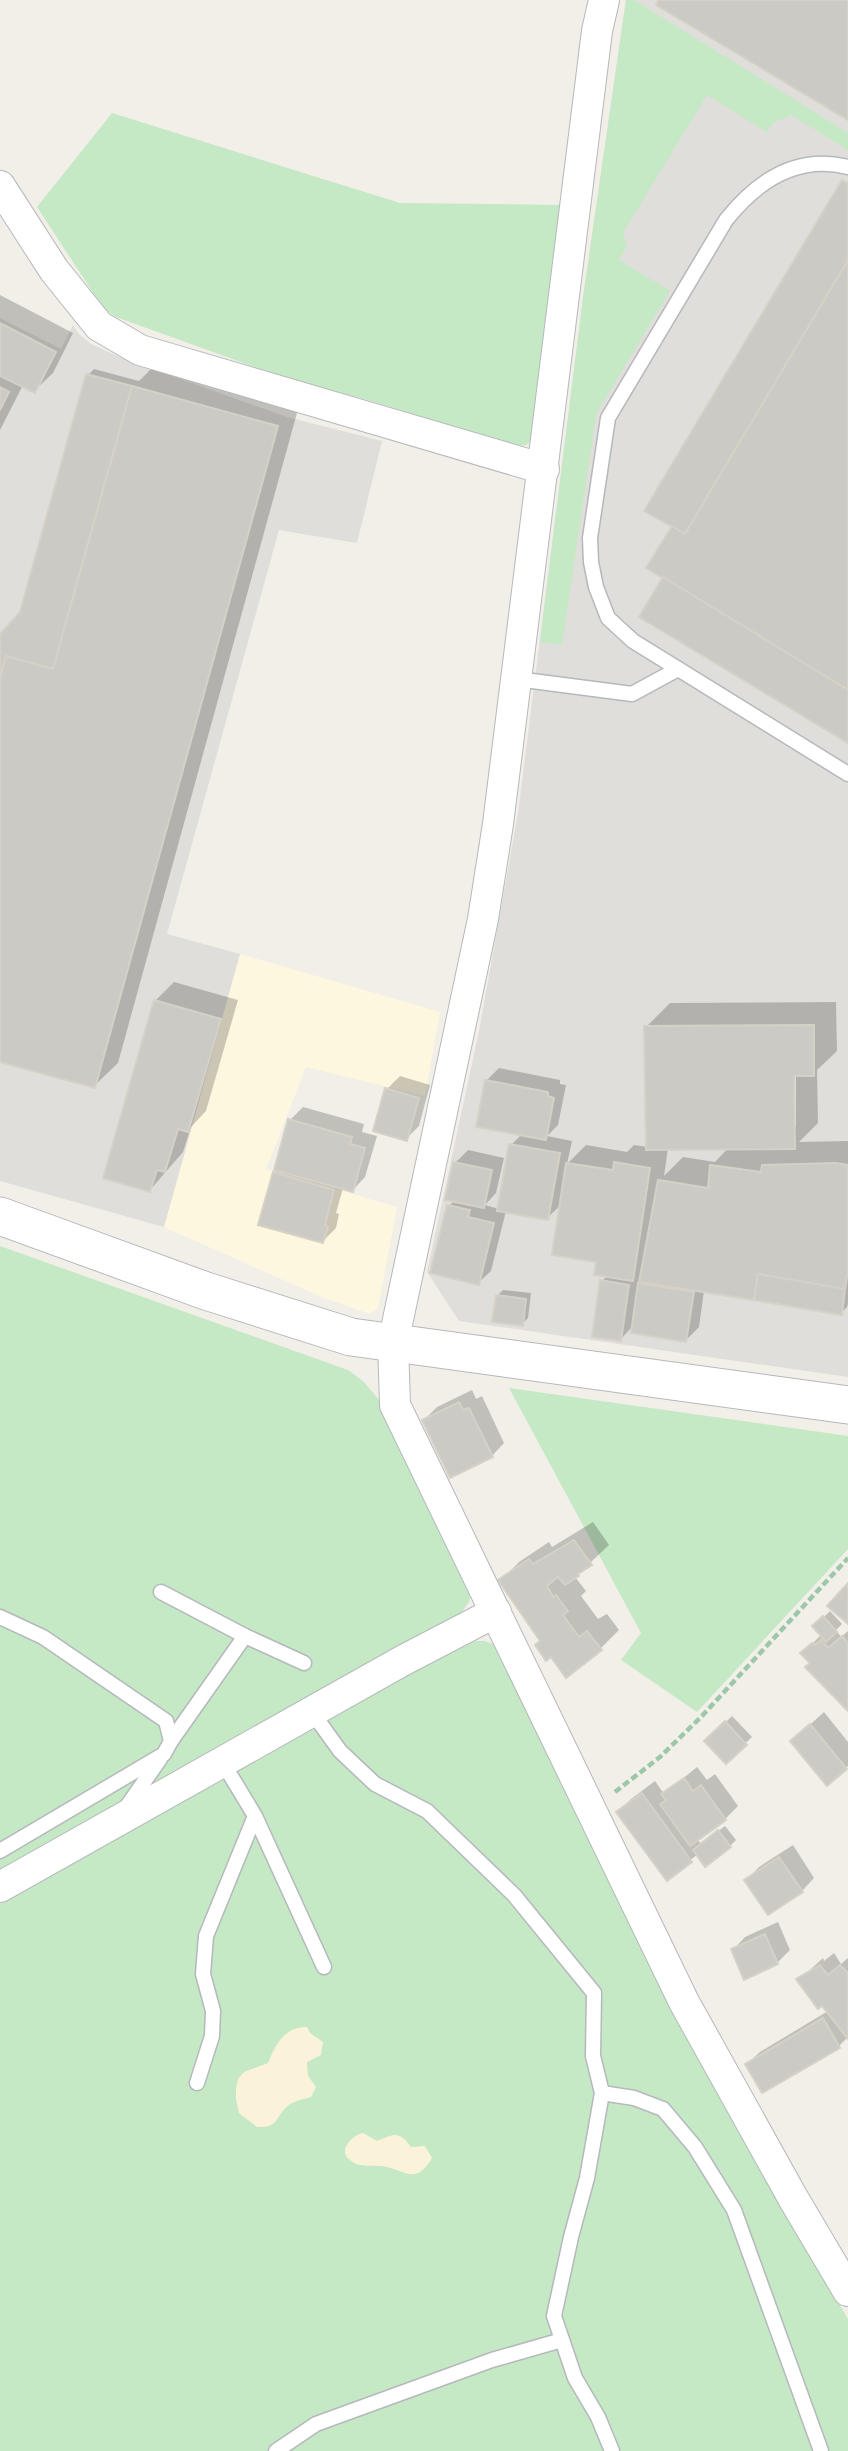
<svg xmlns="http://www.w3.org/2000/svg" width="848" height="2451" font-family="Karla,sans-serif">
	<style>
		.commercial { fill: #fef7e0 }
		.industrial { fill: #e0deda }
		.green { fill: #c5e8c5 }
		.sand { fill: #fbf3d9 }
		.shadow { fill: #0003; fill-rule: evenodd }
		.building { fill: #cccac5; stroke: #d6d1c6; stroke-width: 2 }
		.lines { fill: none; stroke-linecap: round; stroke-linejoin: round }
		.service-casing { stroke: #b5b8bc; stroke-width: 17 }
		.minor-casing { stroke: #b5b8bc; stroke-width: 32 }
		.tertiary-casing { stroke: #b5b8bc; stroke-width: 39 }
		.path { stroke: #9cc7a9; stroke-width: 4.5; stroke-dasharray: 7 3.5; stroke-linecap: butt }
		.service { stroke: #fff; stroke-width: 14 }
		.minor { stroke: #fff; stroke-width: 30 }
		.tertiary { stroke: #fff; stroke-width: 37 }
	</style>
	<rect width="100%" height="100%" fill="#f1efe8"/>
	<polygon class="commercial" points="240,954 440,1012 425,1096 306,1067 266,1169 397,1207 378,1308 370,1314 324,1298 164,1227"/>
	<g class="industrial">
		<polygon points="626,0 848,0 848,1377 459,1321 427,1272 479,1031 518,813 583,298"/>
		<polygon points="0,318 61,349 73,325 78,333 91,344 122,358 287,417 382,441 357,543 279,530 167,934 240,954 164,1227 0,1181"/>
	</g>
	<g class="green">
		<polygon points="626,0 634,0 848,133 848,150 791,115 773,123 767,132 707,95 623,233 627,246 619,260 670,291 596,414 562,645 540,642 583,298"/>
		<polygon points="112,113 400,203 563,205 533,440 526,445 518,446 361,398 296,382 116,317 103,308 37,207"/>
		<polygon points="0,1246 348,1370 363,1381 381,1402 472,1589 469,1602 462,1612 0,1872"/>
		<polygon points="509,1388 848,1436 848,1549 697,1712 621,1660 641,1633"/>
		<polygon points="476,1641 484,1641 497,1645 787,2215 848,2319 848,2451 0,2451 0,1901 408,1672"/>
	</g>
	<g class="sand">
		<path d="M307,2027l3,6 13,9 -2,13 -14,7 1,14 8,11 -5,10c-7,2 -16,4 -22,8 -15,11 -8,23 -32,22l-18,-14 -3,-14v-11l2,-9 6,-7 24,-9c8,-19 16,-36 39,-36z"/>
		<path d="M363,2133l14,8c17,-7 22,-11 34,6l14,-1 7,12c-17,29 -27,11 -51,8 -12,-1 -21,2 -31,-6 -13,-9 2,-25 13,-27z"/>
	</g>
	<g class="shadow">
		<polygon points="0,295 73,333 53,373 34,391 23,385 0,430"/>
		<polygon points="157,363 300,402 118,1063 94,1086 0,1061 0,637 22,613 88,375 94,369 139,381"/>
		<polygon points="174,982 238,1000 206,1111 191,1127 183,1152 150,1190 155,1001"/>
		<path d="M836,1002l1,49 -20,19 1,53 -19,19 49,-1v162l-1,4 -6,6 -137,-22 -5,36 -13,13 -53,-14 -13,14 -18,-59 6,-6 -46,-71 -15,14 -41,-7 -15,60 -13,12 -29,-77 6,-6v-37l13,-13 36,8 -8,35 -11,12 14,4 12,-64 11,-11 -36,-53 13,-13 61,12v4l6,1 -8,40 -11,11 25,5 -5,23 19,-19 41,7 7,-7 14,2 -2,-120 24,-24zM792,1067h4v59h-3zM729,1147l-14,15 -32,-5 -19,19 4,-28z"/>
		<polygon points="400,1076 430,1085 419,1126 406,1139 387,1089"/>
		<polygon points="303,1107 364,1124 362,1132 377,1136 365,1177 353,1190 343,1188 336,1213 339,1214 336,1228 323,1241 274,1173 278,1169 290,1120"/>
		<polygon points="503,1290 531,1293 528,1318 522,1324 497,1296"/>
		<polygon points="472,1390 476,1399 482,1396 504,1443 492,1456 424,1420 437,1407"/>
		<polygon points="593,1522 609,1545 575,1577 586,1591 581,1596 598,1619 607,1614 619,1630 600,1649 542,1641 501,1581 519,1562 549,1542 552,1547"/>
		<polygon points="830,1611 842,1624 836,1630 841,1637 848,1631 848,1709 803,1653 821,1635 814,1627"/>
		<polygon points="824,1712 848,1742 848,1766 827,1784 792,1741"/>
		<polygon points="732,1716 752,1737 726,1762 707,1741"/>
		<polygon points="697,1767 707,1780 715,1774 738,1806 725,1819 697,1839 701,1844 725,1826 736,1840 730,1846 698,1854 667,1878 618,1812 631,1799 655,1781 664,1794"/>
		<polygon points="793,1845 814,1878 802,1891 747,1880 759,1867"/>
		<polygon points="778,1922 790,1950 777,1963 733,1950 745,1937"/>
		<polygon points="834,1953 841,1964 848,1958 848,2037 839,2046 747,2064 760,2052 828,2011 799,1980 823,1958 824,1961"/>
	</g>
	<g class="building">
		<polygon points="659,0 848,0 848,120 656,5"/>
		<polygon points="842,180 848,183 848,260 685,534 644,511"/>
		<polygon points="848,260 848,690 646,568 672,526 685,534"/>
		<polygon points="0,323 56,352 35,393 0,376"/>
		<polygon points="86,374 132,386 53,669 6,656 0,679 0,634 20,612"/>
		<polygon points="132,386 278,426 95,1088 0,1062 0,679 6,656 53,669"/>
		<polygon points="0,387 9,392 0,410"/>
		<polygon points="663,577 848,690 848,743 639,617"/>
		<polygon points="154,1000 221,1019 188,1132 178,1129 165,1172 157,1170 150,1192 103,1178"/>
		<polygon points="814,1025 814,1076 794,1076 795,1149 646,1150 644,1026"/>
		<polygon points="485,1080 548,1092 548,1096 554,1098 546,1140 476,1127"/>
		<polygon points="385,1088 419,1098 407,1141 373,1131"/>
		<polygon points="288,1119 352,1137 350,1144 365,1148 353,1192 274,1170"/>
		<polygon points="509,1144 560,1153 548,1220 497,1211"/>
		<polygon points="453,1162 492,1170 484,1208 445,1200"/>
		<polygon points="614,1162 650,1168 633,1281 594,1275 596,1262 552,1255 566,1163 613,1170"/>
		<polygon points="836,1163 848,1165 848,1271 845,1289 758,1274 754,1300 639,1282 658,1180 708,1188 710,1165 761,1172 762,1165"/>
		<polygon points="273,1172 334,1190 325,1225 328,1227 323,1243 258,1225"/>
		<polygon points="447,1205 470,1210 468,1217 494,1223 479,1285 430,1273"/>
		<polygon points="758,1274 845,1289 842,1315 754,1300"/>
		<polygon points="600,1280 629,1285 621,1341 592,1337"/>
		<polygon points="638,1283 694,1292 686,1342 631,1333"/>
		<polygon points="496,1295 526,1299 523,1326 492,1322"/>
		<polygon points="459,1402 463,1410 469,1408 493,1457 450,1478 422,1420"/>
		<polygon points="574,1540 592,1565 578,1574 579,1576 565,1585 558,1577 547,1586 553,1597 556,1595 568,1611 563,1615 579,1637 587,1631 602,1650 566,1678 551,1657 546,1661 535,1645 540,1641 498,1580 529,1559 533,1564"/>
		<polygon points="848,1583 848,1624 827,1606"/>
		<polygon points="823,1616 837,1632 826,1642 812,1626"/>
		<polygon points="842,1636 848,1643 848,1711 805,1667 810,1663 800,1653 812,1643 815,1645 821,1640 828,1648"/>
		<polygon points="725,1721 747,1745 726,1764 704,1741"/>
		<polygon points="810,1724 847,1769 827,1786 790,1741"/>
		<polygon points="684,1778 693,1791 701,1785 726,1820 690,1846 660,1804 666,1800 661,1794"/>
		<polygon points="642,1793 692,1862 667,1881 616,1812"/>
		<polygon points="718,1830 731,1847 705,1867 693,1850"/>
		<polygon points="779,1857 803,1892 768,1915 744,1880"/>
		<polygon points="765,1934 778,1964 744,1980 731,1949"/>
		<polygon points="820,1965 828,1975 840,1965 848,1973 848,2039 822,2006 818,2009 796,1979"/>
		<polygon points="823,2018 840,2048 762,2093 745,2064"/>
	</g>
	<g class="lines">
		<defs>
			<g id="service">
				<path d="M848,167c-51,-13 -91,14 -122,53l-118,198 -18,120 1,24 5,25 12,31 25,23 215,133"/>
				<polyline points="517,679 632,694 678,669"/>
				<polyline points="161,1592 245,1636 304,1663"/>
				<polyline points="0,1617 43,1637 166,1721 171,1741 164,1754 0,1851"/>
				<polyline points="312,1712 340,1751 375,1784 427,1811 514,1895 594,1993 593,2056 602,2093 587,2178 571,2237 554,2316 575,2378 598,2417 612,2451"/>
				<polyline points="171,1741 245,1636"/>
				<polyline points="125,1809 160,1759"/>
				<polyline points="255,1816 324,1967"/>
				<polyline points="197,2083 212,2036 213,2011 203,1974 206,1936 255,1816 223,1763"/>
				<polyline points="602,2093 634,2098 663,2109 695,2147 734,2210 821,2451"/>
				<polyline points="276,2451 316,2424 492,2360 562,2340"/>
			</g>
			<g id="minor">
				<polyline points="604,0 597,31 498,824 483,919 393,1343 395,1405 684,2002 793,2198 848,2291"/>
				<polyline points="0,186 54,270 99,326 140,350 544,469"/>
				<polyline points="0,1887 402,1661 496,1612"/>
			</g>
			<polyline id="tertiary" points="0,1216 206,1291 351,1337 848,1405"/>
		</defs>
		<use href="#service" class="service-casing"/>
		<use href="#minor" class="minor-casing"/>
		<use href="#tertiary" class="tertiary-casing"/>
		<polyline class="path" points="615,1792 660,1757 701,1717 848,1558"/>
		<use href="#service" class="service"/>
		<use href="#minor" class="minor"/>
		<use href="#tertiary" class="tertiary"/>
	</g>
</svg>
